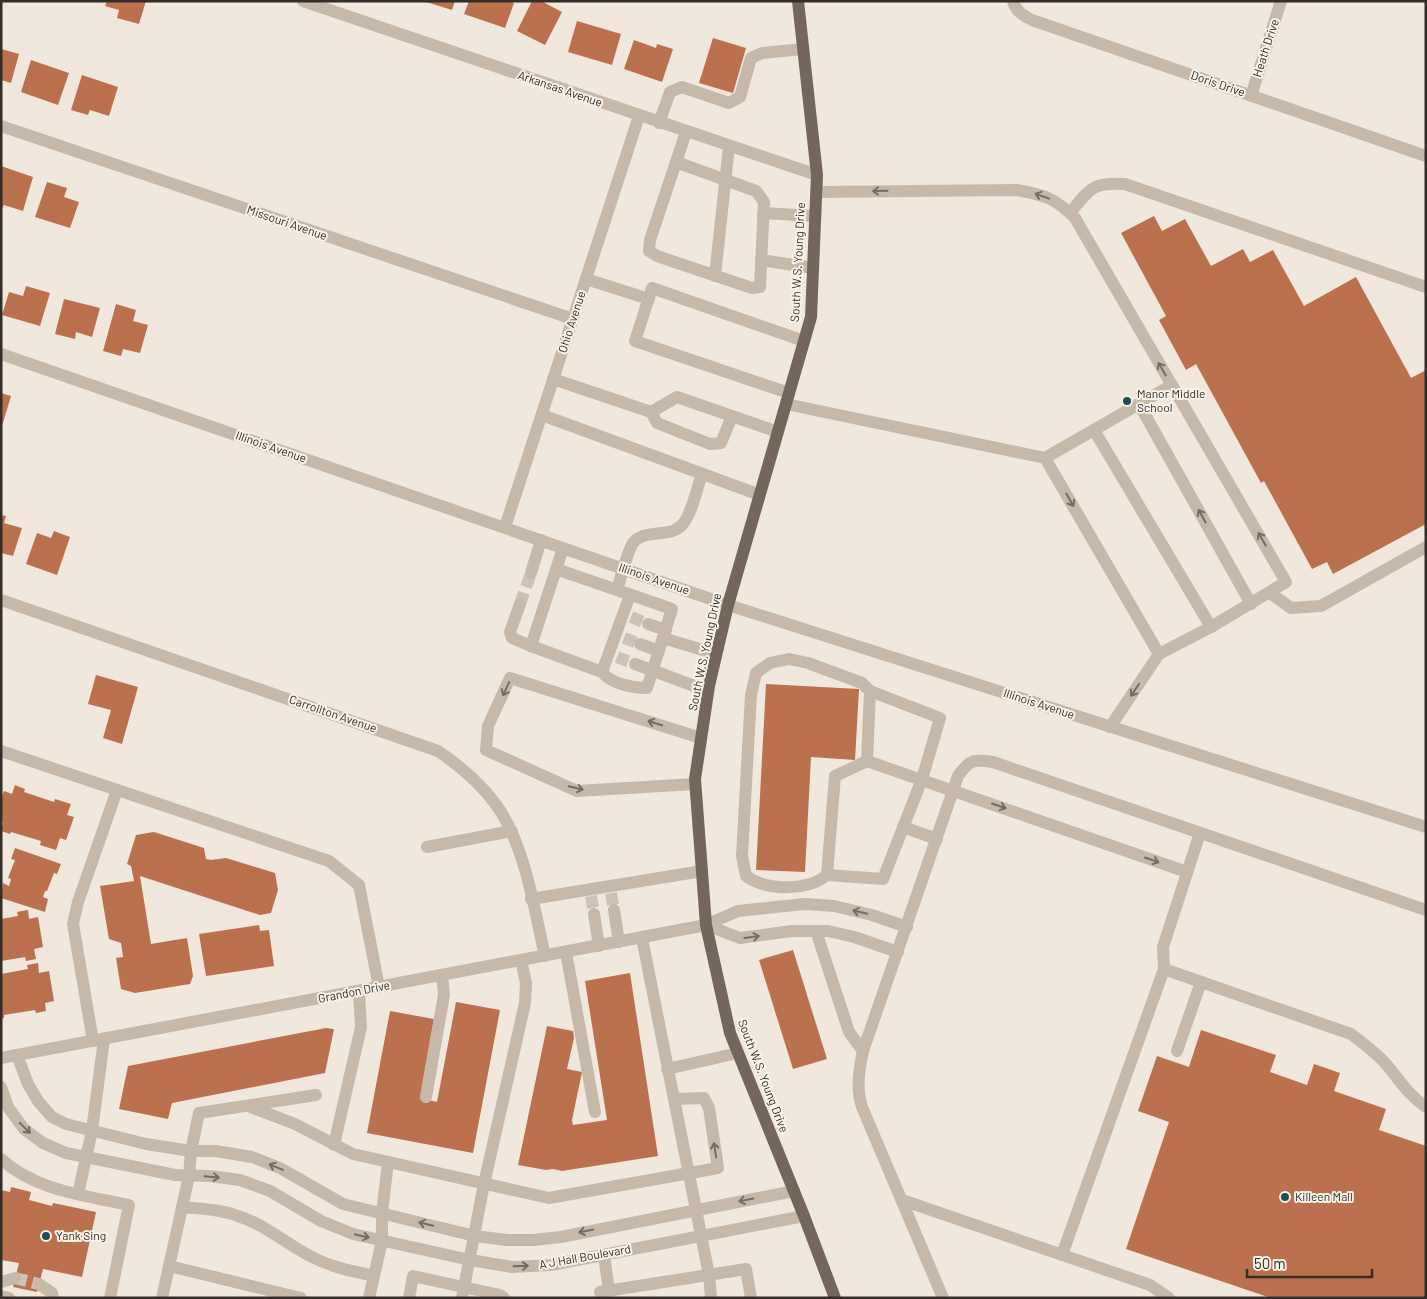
<svg xmlns="http://www.w3.org/2000/svg" width="1427" height="1299" font-family="Barlow,sans-serif">
	<style>
		.building { fill: #bc714e }
		.lines { fill: none; stroke-linecap: round; stroke-linejoin: round }
		.minor-tunnel { stroke: #cbc3b8; stroke-width: 12; stroke-dasharray: 12 6; stroke-linecap: butt }
		.minor { stroke: #c7b9a9; stroke-width: 12 }
		.major { stroke: #75665b; stroke-width: 12 }
		.oneway { stroke: #776c62 }
		.poi-dot { fill: #214c53; stroke: #f8f2e8; stroke-width: 2 }
		.labels { text-anchor: middle; stroke-width: 4; stroke-linejoin: round; paint-order: stroke }
		.street-label { font-size: 12px; fill: #352d28; stroke: #f8f2e8 }
		.poi-label { font-size: 12px; fill: #352d28; stroke: #f8f2e8; text-anchor: start }
	</style>
	<rect width="100%" height="100%" fill="#f0e8dc"/>
	<g class="building">
		<polygon points="107,1 146,1 139,24 117,18 119,10 105,6"/>
		<polygon points="423,1 455,1 452,10"/>
		<polygon points="469,1 509,1 514,3 505,28 464,14"/>
		<polygon points="532,1 541,1 562,12 545,45 517,31"/>
		<polygon points="577,21 621,34 612,65 568,52"/>
		<polygon points="713,38 746,48 733,93 699,83"/>
		<polygon points="634,40 656,48 657,44 673,49 662,82 624,69"/>
		<polygon points="1,49 19,54 11,83 1,80"/>
		<polygon points="31,60 69,73 58,105 21,92"/>
		<polygon points="82,75 118,87 109,116 90,110 88,115 71,110"/>
		<polygon points="1,166 33,177 23,211 4,205 1,210"/>
		<polygon points="47,182 67,188 64,197 79,202 70,228 35,217"/>
		<polygon points="1154,216 1162,231 1185,219 1211,266 1243,249 1250,262 1273,250 1304,306 1356,277 1411,378 1426,370 1426,524 1333,574 1327,562 1312,569 1264,481 1261,483 1196,364 1186,370 1159,320 1166,316 1121,233"/>
		<polygon points="26,286 50,293 40,326 2,315 9,292 23,296"/>
		<polygon points="64,299 100,308 92,337 76,332 75,339 55,334"/>
		<polygon points="116,304 136,310 133,321 148,325 140,353 123,349 121,356 103,351"/>
		<polygon points="1,393 11,396 2,426 1,426"/>
		<polygon points="1,515 6,516 4,523 22,528 13,556 1,553"/>
		<polygon points="54,531 70,537 57,575 26,564 37,533 51,538"/>
		<polygon points="96,675 138,687 122,744 103,738 111,710 88,704"/>
		<polygon points="766,684 859,689 855,760 811,757 805,872 756,870"/>
		<polygon points="15,785 25,789 24,792 54,802 55,799 71,804 67,815 74,817 66,840 60,838 56,850 40,845 41,841 11,832 10,834 1,831 3,822 1,822 1,798 4,791 12,794"/>
		<polygon points="154,832 204,848 206,859 211,860 226,858 275,873 278,890 271,913 260,915 140,876 151,944 187,938 193,976 190,984 135,993 121,989 116,958 123,957 121,943 109,939 100,886 134,881 131,866 127,864 136,835"/>
		<polygon points="15,848 61,864 57,874 54,873 47,891 45,891 43,897 48,899 45,912 1,898 3,883 9,886 11,879 8,878 15,860 11,859"/>
		<polygon points="28,910 29,919 38,917 43,947 34,949 36,959 26,961 25,957 1,961 1,919 18,916 17,912"/>
		<polygon points="259,925 260,931 269,930 274,966 206,976 199,934"/>
		<polygon points="793,950 827,1059 793,1069 759,960"/>
		<polygon points="38,963 39,973 49,971 54,1001 45,1003 46,1011 36,1013 35,1010 4,1015 4,1018 1,1019 1,974 28,969 27,965"/>
		<polygon points="630,973 658,1156 562,1171 553,1169 546,1170 518,1165 547,1026 573,1031 574,1038 567,1069 582,1072 572,1120 573,1125 607,1120 585,981"/>
		<polygon points="456,1002 500,1010 473,1153 367,1133 390,1011 434,1019 420,1098 437,1102"/>
		<polygon points="326,1028 334,1029 325,1073 172,1103 168,1119 119,1109 128,1066"/>
		<polygon points="1201,1030 1276,1055 1270,1072 1307,1085 1314,1064 1340,1073 1334,1091 1386,1109 1379,1130 1426,1146 1426,1298 1271,1298 1126,1249 1169,1122 1138,1111 1157,1056 1189,1067"/>
		<polygon points="11,1187 31,1192 29,1200 52,1206 53,1203 96,1212 82,1277 43,1269 37,1292 13,1287 19,1263 1,1260 1,1190 10,1192"/>
	</g>
	<g class="lines">
		<g class="minor-tunnel">
			<polyline points="520,604 531,573"/>
			<polyline points="631,617 648,624"/>
			<polyline points="624,638 640,644"/>
			<polyline points="617,657 635,664"/>
			<polyline points="611,893 614,910"/>
			<polyline points="591,896 594,914"/>
			<polyline points="15,1278 39,1284"/>
		</g>
		<g class="minor">
			<polyline points="303,1 817,175"/>
			<path d="M1013,1c2,10 11,15 19,19l394,136"/>
			<polyline points="1251,96 1281,1"/>
			<polyline points="659,123 670,92 682,87 729,103 740,97 751,58 762,53 803,49"/>
			<polyline points="1,126 573,319"/>
			<polyline points="676,162 756,191 764,202 760,287 752,288 657,256 649,251 650,240 686,132"/>
			<path d="M816,192l201,-2c28,5 38,8 58,28l211,364 -75,45 -52,27 -49,73"/>
			<polyline points="763,213 815,216"/>
			<path d="M1070,213c20,-24 21,-31 55,-29l301,103"/>
			<polyline points="761,260 813,268"/>
			<polyline points="715,276 729,146"/>
			<polyline points="586,279 649,299"/>
			<polyline points="1,354 728,605 1426,827"/>
			<polyline points="553,379 651,412 677,397 778,432"/>
			<polyline points="789,393 635,341 652,288 804,341"/>
			<polyline points="786,404 1045,458 1172,385"/>
			<polyline points="1139,404 1251,604"/>
			<polyline points="651,412 657,423 710,444 721,443 732,416"/>
			<polyline points="542,415 760,495"/>
			<polyline points="1094,430 1211,627"/>
			<polyline points="1045,458 1159,654"/>
			<polyline points="505,527 639,116"/>
			<path d="M556,569l116,40 -25,79c-14,0 -36,-4 -45,-16l-71,-26 32,-98"/>
			<polyline points="531,573 541,540"/>
			<path d="M617,590c3,-10 11,-40 16,-47 11,-15 38,-4 50,-19 9,-11 14,-36 19,-50"/>
			<polyline points="1270,593 1291,608 1321,606 1426,547"/>
			<path d="M1,600l437,151c22,15 43,32 59,55 28,39 37,103 48,150"/>
			<polyline points="520,604 510,632 512,638 531,646"/>
			<polyline points="648,624 666,630"/>
			<polyline points="663,638 716,654"/>
			<polyline points="640,644 659,651"/>
			<polyline points="635,664 708,691"/>
			<polyline points="602,672 630,595"/>
			<polyline points="1,751 329,861 359,885 379,987"/>
			<polyline points="867,761 870,691"/>
			<polyline points="695,784 577,791 486,750 488,726 510,678 701,738"/>
			<polyline points="903,827 937,839"/>
			<polyline points="427,847 512,831"/>
			<path d="M827,875c-19,16 -61,16 -81,1l-4,-20 9,-161 5,-22 14,-10 19,-4 19,4 54,20 8,8 70,27 -18,61 -39,100 -56,-4 8,-99 32,-15 320,111"/>
			<polyline points="531,899 702,871"/>
			<polyline points="614,910 619,942"/>
			<polyline points="594,914 599,946"/>
			<polyline points="706,925 740,938 792,931 828,931 854,937 898,952"/>
			<polyline points="816,931 849,1032 863,1051"/>
			<polyline points="642,938 709,1275 711,1298"/>
			<polyline points="566,952 595,1112"/>
			<path d="M1164,969l187,65c12,9 24,18 34,29 14,16 22,31 41,44"/>
			<polyline points="93,1041 73,924 78,902 117,790"/>
			<polyline points="1177,1051 1201,982"/>
			<polyline points="17,1055 28,1084 38,1101 52,1117 66,1124 146,1144 191,1151 216,1151 252,1157 280,1168 343,1204 475,1236 507,1240 533,1240 561,1237 794,1191"/>
			<polyline points="1,1058 706,925 738,911 804,904 834,906 872,915 907,927"/>
			<polyline points="667,1069 738,1053"/>
			<polyline points="1,1087 8,1107 24,1129 43,1143 66,1153 175,1175 210,1176 240,1180 270,1191 321,1221 353,1234 470,1260 512,1267 551,1265 804,1216"/>
			<polyline points="426,1097 444,995 442,975"/>
			<polyline points="248,1106 295,1124 353,1154 549,1198 718,1168 709,1108 704,1098 674,1099"/>
			<polyline points="334,1145 361,1027 359,991"/>
			<path d="M1,1159c35,32 83,36 128,46l-19,93"/>
			<polyline points="78,1194 92,1131 104,1039"/>
			<polyline points="902,1200 1150,1285 1169,1298"/>
			<path d="M182,1207c19,2 38,2 56,9 28,9 48,28 74,41 19,10 40,14 62,19"/>
			<polyline points="604,1255 609,1291"/>
			<polyline points="1062,1255 1164,969 1163,947 1200,833"/>
			<polyline points="169,1266 301,1298"/>
			<polyline points="1,1282 15,1278"/>
			<polyline points="39,1284 52,1293 53,1298"/>
			<polyline points="600,1292 746,1269 751,1298"/>
			<polyline points="1,1296 9,1298"/>
			<polyline points="162,1298 189,1176 191,1151 199,1113 316,1095"/>
			<polyline points="369,1298 382,1241 382,1213 388,1162"/>
			<polyline points="409,1298 413,1276 500,1295 504,1298"/>
			<polyline points="462,1298 484,1184 525,1003 526,983 521,960"/>
			<path d="M943,1298l-81,-191c-6,-19 -3,-37 1,-56l95,-275c12,-17 16,-17 35,-14l433,148"/>
		</g>
		<polyline class="major" points="798,1 817,175 811,317 728,605 709,686 695,779 706,925 730,1033 804,1216 835,1298"/>
	</g>
	<defs><path id="oneway-shaft" d="M-6 0H5M1.5-3L5.5 0L1.5 3" fill="none" stroke-width="1.6" stroke-linecap="round" stroke-linejoin="round" transform="scale(1.25)"/></defs>
	<g class="oneway">
		<use href="#oneway-shaft" transform="translate(880 191) rotate(179)"/>
		<use href="#oneway-shaft" transform="translate(1042 196) rotate(-160)"/>
		<use href="#oneway-shaft" transform="translate(1162 369) rotate(-120)"/>
		<use href="#oneway-shaft" transform="translate(1070 500) rotate(60)"/>
		<use href="#oneway-shaft" transform="translate(1202 516) rotate(-119)"/>
		<use href="#oneway-shaft" transform="translate(1262 539) rotate(-120)"/>
		<use href="#oneway-shaft" transform="translate(506 689) rotate(115)"/>
		<use href="#oneway-shaft" transform="translate(1135 690) rotate(124)"/>
		<use href="#oneway-shaft" transform="translate(655 723) rotate(-163)"/>
		<use href="#oneway-shaft" transform="translate(576 788) rotate(14)"/>
		<use href="#oneway-shaft" transform="translate(999 806) rotate(19)"/>
		<use href="#oneway-shaft" transform="translate(1152 860) rotate(19)"/>
		<use href="#oneway-shaft" transform="translate(860 912) rotate(-167)"/>
		<use href="#oneway-shaft" transform="translate(752 937) rotate(-8)"/>
		<use href="#oneway-shaft" transform="translate(25 1128) rotate(45)"/>
		<use href="#oneway-shaft" transform="translate(715 1150) rotate(-99)"/>
		<use href="#oneway-shaft" transform="translate(276 1167) rotate(-157)"/>
		<use href="#oneway-shaft" transform="translate(212 1177) rotate(5)"/>
		<use href="#oneway-shaft" transform="translate(746 1200) rotate(169)"/>
		<use href="#oneway-shaft" transform="translate(426 1224) rotate(-166)"/>
		<use href="#oneway-shaft" transform="translate(586 1231) rotate(169)"/>
		<use href="#oneway-shaft" transform="translate(362 1236) rotate(13)"/>
		<use href="#oneway-shaft" transform="translate(521 1266) rotate(-2)"/>
	</g>
	<g class="poi-dot">
		<circle cx="1127" cy="401" r="5"/>
		<circle cx="1285" cy="1197" r="5"/>
		<circle cx="46" cy="1236" r="5"/>
	</g>
	<g class="labels">
		<g class="street-label">
			<text transform="translate(1266 48) rotate(-72)" y="4">Heath Drive</text>
			<text transform="translate(1218 84) rotate(19)" y="4">Doris Drive</text>
			<text transform="translate(560 89) rotate(19)" y="4">Arkansas Avenue</text>
			<text transform="translate(287 223) rotate(19)" y="4">Missouri Avenue</text>
			<text transform="translate(798 262) rotate(-87)" y="4">South W.S. Young Drive</text>
			<text transform="translate(572 322) rotate(-72)" y="4">Ohio Avenue</text>
			<text transform="translate(271 447) rotate(19)" y="4">Illinois Avenue</text>
			<text transform="translate(654 579) rotate(19)" y="4">Illinois Avenue</text>
			<text transform="translate(705 652) rotate(-78)" y="4">South W.S. Young Drive</text>
			<text transform="translate(1039 704) rotate(18)" y="4">Illinois Avenue</text>
			<text transform="translate(333 714) rotate(19)" y="4">Carrollton Avenue</text>
			<text transform="translate(354 992) rotate(-11)" y="4">Grandon Drive</text>
			<text transform="translate(763 1076) rotate(69)" y="4">South W.S. Young Drive</text>
			<text transform="translate(585 1257) rotate(-10)" y="4">A J Hall Boulevard</text>
		</g>
		<g class="poi-label">
			<text x="1137" y="398">Manor Middle<tspan x="1137" dy="14">School</tspan></text>
			<text x="1295" y="1201">Killeen Mall</text>
			<text x="56" y="1240">Yank Sing</text>
		</g>
	</g>
	<rect width="1427" height="1299" fill="none" stroke="#352d28" stroke-width="5"/>
	<path d="M1247 1269v8h125v-8" fill="none" stroke="#352d28" stroke-width="2.5"/>
	<text x="1254" y="1269" font-size="15" fill="#352d28" stroke="#f8f2e8" stroke-width="4" paint-order="stroke">50 m</text>
</svg>
